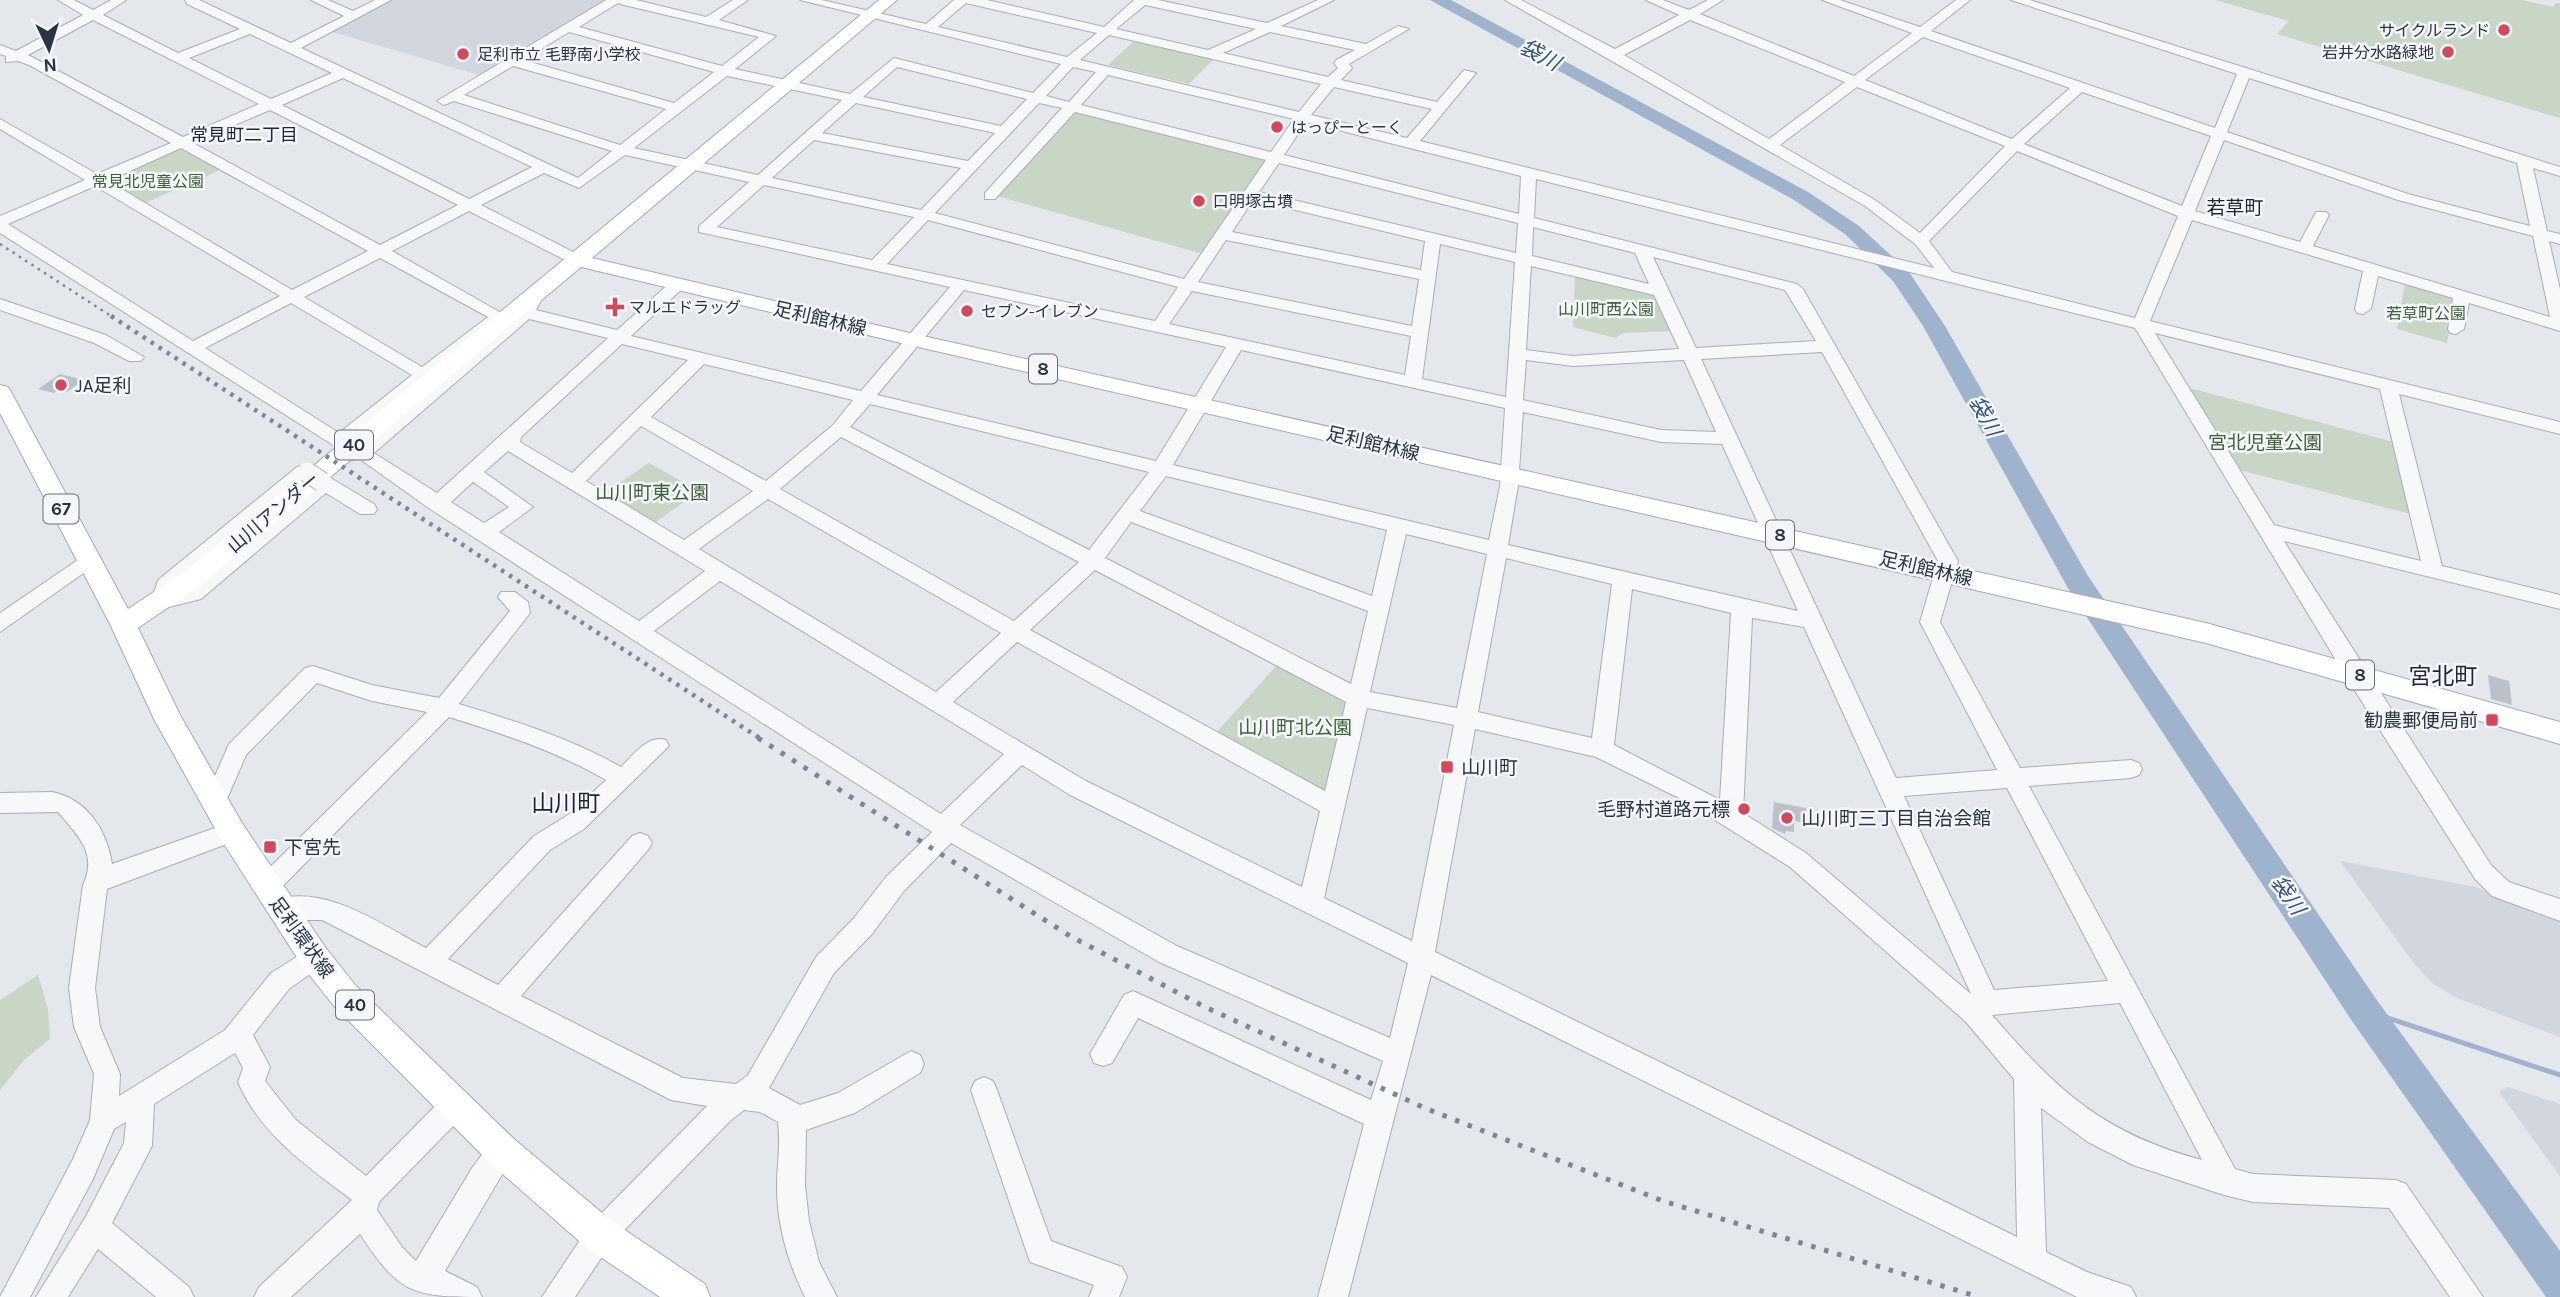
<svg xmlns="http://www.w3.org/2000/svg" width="2560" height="1297" font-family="Karla,'Noto Sans JP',sans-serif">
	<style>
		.built { fill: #d2d6de }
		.green { fill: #c9d6c5 }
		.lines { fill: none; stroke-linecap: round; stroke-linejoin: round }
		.stream { stroke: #9fb4cc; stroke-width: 5 }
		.river { fill: #9fb4cc; fill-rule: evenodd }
		.building { fill: #bbc0ca }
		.minor-casing { stroke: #a9aeb7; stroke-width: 2 }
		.major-casing { stroke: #a3abb8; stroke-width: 2 }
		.minor { fill: #f7f8fa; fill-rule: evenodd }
		.major { fill: #fff; fill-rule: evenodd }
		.rail-far2 { stroke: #7d8696; stroke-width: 2.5; stroke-dasharray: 2.5 5; stroke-linecap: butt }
		.rail-far1 { stroke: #7d8696; stroke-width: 4.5; stroke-dasharray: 3.5 6; stroke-linecap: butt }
		.rail { stroke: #7d8696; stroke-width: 5; stroke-dasharray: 4.5 9; stroke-linecap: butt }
		.minor-bridge-casing { stroke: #a9aeb7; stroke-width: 21; stroke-linecap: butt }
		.minor-bridge { stroke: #f7f8fa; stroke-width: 19 }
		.poi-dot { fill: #d1495b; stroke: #f4f6f9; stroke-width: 2.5 }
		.labels { text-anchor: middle; stroke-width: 5; stroke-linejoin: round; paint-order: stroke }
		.far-poi-label { font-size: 16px; fill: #2b3445; stroke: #f4f6f9; text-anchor: start }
		.far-park-label { font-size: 16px; fill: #3f6138; stroke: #f4f6f9 }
		.far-neighbourhood-label { font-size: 18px; fill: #1d2536; stroke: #f4f6f9 }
		.shield { fill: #f4f6f9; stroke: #676e7b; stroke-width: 2 }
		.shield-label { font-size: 18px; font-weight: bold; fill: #2b3445 }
		.far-quarter-label { font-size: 19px; fill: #1d2536; stroke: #f4f6f9 }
		.street-label { font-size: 19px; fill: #2b3445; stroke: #f4f6f9 }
		.poi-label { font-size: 19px; fill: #2b3445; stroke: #f4f6f9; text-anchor: start }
		.park-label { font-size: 19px; fill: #3f6138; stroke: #f4f6f9 }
		.water-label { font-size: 21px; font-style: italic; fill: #34527a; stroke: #f4f6f9 }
		.quarter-label { font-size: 23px; fill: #1d2536; stroke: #f4f6f9 }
	</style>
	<rect width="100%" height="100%" fill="#e4e7ec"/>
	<g class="built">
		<polygon points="390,0 608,0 482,76 329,31"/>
		<polygon points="2340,861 2476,887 2560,921 2560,1037 2457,998 2433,984 2415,965"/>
		<polygon points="2508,1087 2560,1104 2560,1176 2499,1092"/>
	</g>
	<g class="green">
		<polygon points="2215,0 2522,0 2553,7 2555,3 2560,3 2560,118 2277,34 2289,21"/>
		<polygon points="1136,39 1216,57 1189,84 1108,65"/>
		<polygon points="1075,108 1270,160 1203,254 997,196"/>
		<polygon points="181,149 220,170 145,203 107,181 172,150"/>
		<polygon points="1575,275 1649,291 1657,296 1673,331 1624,333 1615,338 1573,327"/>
		<polygon points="2405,283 2455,297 2447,343 2397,329"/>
		<polygon points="2189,388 2394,442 2415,515 2239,470"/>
		<polygon points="649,463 699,491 656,522 606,492"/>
		<polygon points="1278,664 1350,701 1332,791 1321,796 1214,735"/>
		<polygon points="38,975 48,1009 50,1039 24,1060 0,1090 0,1000"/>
	</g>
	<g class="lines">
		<polyline class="stream" points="2364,1010 2560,1075"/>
		<polygon class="river" points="1430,0 1451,0 1808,192 1859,226 1909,272 1945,326 2088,576 2376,999 2560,1251 2560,1297 2546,1297 2352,1021 2069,590 1923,326 1893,281 1845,234 1794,200"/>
	</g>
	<g class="building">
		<polygon points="60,374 84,380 67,392 58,390 54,393 38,389"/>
		<polygon points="2488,675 2509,681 2512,705 2491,699"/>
		<polygon points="1774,802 1806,808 1806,823 1794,821 1794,832 1786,831 1785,834 1772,828"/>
	</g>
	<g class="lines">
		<defs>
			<g id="minor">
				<path d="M58,0h16l19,10 18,-10h15l-23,15 75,38 62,-24 -53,-25 -2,-4h14l92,43 53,-27 -33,-16h17l25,11 22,-11h16l-90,48 277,130 34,-27 -158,-50 -10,4 -7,-4 169,-101h30l70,17 27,-17h15l-29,20 57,16 -41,33 115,25 44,-36 139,35 28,-29 -261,-64h22l104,24 28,-24h33l117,27 30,-27h24l109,23 51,-23h16l-53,26 85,18 32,-18 11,3 -60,35 3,4 -11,12 96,22 27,-32 12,3 -56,68 514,127 -19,-24 -50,-38 -360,-206h16l94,49 64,-34 -33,-15h17l26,10 19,-10h15l-23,14 154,62 58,-43 -90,-33h18l80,27 36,-27h14l-39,31 284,97 22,-54 -226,-74h19l530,167v9l-27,-8 14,63 13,3v10l-11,-3 11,48v42l-91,-28 -5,26 -8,5 -6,-1 -2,-4 5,-31 -75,-22 -7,33 -8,5 -6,-1 -2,-4 8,-38 -171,-51 -42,101 410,101v12l-161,-40 43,172 118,29v14l-276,-68 207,324 18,17 51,17v22l-68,-25 -17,-17 -127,-199 -213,-352 -599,-149 -2,39 263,66 6,5 155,272 -18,61 80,146 111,-8 8,3 3,6 -3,6 -8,3 -102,8 206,383 18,5 143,6 10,4 77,113h-33l-61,-89 -136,-6 -29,-7 -91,-30 -45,-23 -47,-34 5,144 41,20 44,15 5,10h-59l-646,-322 -83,322h-30l46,-173 -226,-106 -26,45 -9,3 -9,-3 -4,-9 34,-59 9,-4 238,109 12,-39 -224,-99 -208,-119 -47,48 -32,43 -38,39 -65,115 31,17 38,-12 73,-42 9,4 4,9 -4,9 -65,40 -49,17 -1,55 4,36 10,41 18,35h-32c-17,-34 -28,-72 -28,-110 0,-22 4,-43 1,-65l-18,-10 -16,-2 -14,11 -120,124 -35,52h-33l48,-72 117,-119 -36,-6 -349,-180h-41l-9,-3 -3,-8 3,-8c53,-19 109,24 154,47l108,-112 34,-21 38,-35c-50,-29 -103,-46 -157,-63l-174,177 -9,3 -9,-3 -3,-7 3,-7 170,-168 -55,-11 -55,-18 -71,72 -23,53 -8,2 -8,-2 -3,-7 25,-57 76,-76 8,-2 59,19 67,13 71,-87 -12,-14 3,-5h14l13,10 2,11 -71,91c56,17 111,34 162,63 12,-12 27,-33 45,-27l3,6 -85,83 -34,21 -102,109 50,26 134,-149 8,-3 8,3 4,7 -4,7 -127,146 162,82 53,6 12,-9 68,-118 38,-39 32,-41 46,-45 -502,-323 -80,-57 169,-142 12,-20h12l2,3 -9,17 81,20 54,-48h12v6l-52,48 230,55 89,-104 -251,-55v-6l50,-44 -124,-27 -46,33 -35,-15 -63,32 102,52v6h-12l-102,-52 -77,40 113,64 -154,127 -3,5h-12l-336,-214v-17l85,-36 -85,-51v-10l97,55 74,-31 -142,-78 -11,-4 -12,1v-6l-6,-2v-9l16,6 67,-36zM618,3l2,1 139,33 -37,29 -143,-39zM966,3l4,1 127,29 -30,24 -129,-30zM1145,5l111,24 -48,21 -92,-21zM93,20l166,84 -76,33 -155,-82zM1690,20l155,62 -76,57 -145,-84zM569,32l145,40 -40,31 -151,-43zM1270,32l85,18 -19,10 -2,3 4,5 -10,9 -105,-24zM250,34l82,39 -61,26 -82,-41zM1109,35l212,49 -22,28 -219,-52zM1923,37l147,51 -58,51 -147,-59zM513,66l153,43 -46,36 -156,-50zM897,67l130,32 -26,27 -138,-29zM1073,67l23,5 -27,30 -23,-6zM1108,75l186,44 -23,33 -190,-47zM727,76l115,24 -84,75 -124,-27zM343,78l189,89 -63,32 -187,-94zM2249,78l268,85 13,63 -122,-32 -181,-62zM1334,87l98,22 -25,29 -96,-23zM1857,87l148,59 -85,87 -45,-33 -95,-55zM2082,92l129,44 -29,70 -158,-62zM856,103l139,30 -27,28 -146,-28zM1039,103l23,5 -77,85v6h10l80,-87 191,48 -82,119 -249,-66zM270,110l188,95 -78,40 -187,-102zM1306,122l215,54 -2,38 -235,-59zM814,140l147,28 -40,42 -149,-32zM2224,140l174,60 135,36 17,81 -237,-71 16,-31 -3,-3h-10l-16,30 -105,-31zM181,148l187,103 -76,39 -184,-109zM2017,151l161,65 -43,102 -183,-46 -23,-31zM1279,163l239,60 -2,30 -257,-61zM764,185l150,32 -42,43 -155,-33zM95,186l185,110 -87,45 -185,-117zM1253,200l172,41 -4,29 -189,-38zM928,220l250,67 -23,34 -268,-57zM1533,227l102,26 14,31 -117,-28zM1226,240l193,39 -7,47 -214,-44zM1440,244l75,18 -9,135 -84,-18zM1653,257l132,33 31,51 -120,7zM380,258l108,59 -66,50 -118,-70zM1531,266l123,29 25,54 -106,7 -47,-6zM964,290l262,57 -70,114 -279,-66zM1192,291l219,45 -6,39 -236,-51zM291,303l121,72 -73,58 -134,-85zM529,319l79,19 -171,155 -63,-40zM2155,333l225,56 41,172 -147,-36zM622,344l66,16 -116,113 -52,-31 1,-5zM1241,350l264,58 -5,78 -11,54 -316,-75zM1822,352l116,209 -18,61 77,148 -101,8 -195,-419zM1526,360l47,6 111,-6 32,72 -55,-2 -138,-30zM704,364l149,36 -20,25 -67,56 -115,-64zM870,404l279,68 -60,78 -239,-123zM1523,412l138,30 61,2 76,167 -290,-66 10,-59zM641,426l112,65 -69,49 -98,-59zM841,437l238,125 -65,59 -234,-132zM508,451l197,120 -66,50 -140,-89 34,-25 -49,-35zM1166,476l221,54 -15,66 -232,-85zM473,482l36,25 -25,16 -33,-21zM768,499l233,134 -65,59 -237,-143zM1131,522l237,89 -17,73 -246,-126zM1406,534l81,20 -30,154 -87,-16zM1506,558l106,26 -20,154 -114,-26zM1095,570l251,132 -21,89 -295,-161zM720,581l284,173 -63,60 -287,-183zM1632,589l99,24 -11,187 -106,-55zM1752,618l52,9 167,367 -165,-141 -63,-40zM1017,642l303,169 -18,76 -216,-106 -133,-79zM1367,708l87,17 -42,216 -88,-43zM1475,729l121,28 87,43 107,67 176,155 48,57 3,158 -582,-285zM1022,765l48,30 338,168 -18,75 -213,-92 -217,-121zM2007,788l101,193 -114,9 -90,-194zM2120,1003l82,157c-100,-27 -144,-69 -210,-145z"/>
				<polygon points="0,299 106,335 144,357 141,361 129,361 94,343 0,310"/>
				<polygon points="304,465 314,468 316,472 314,476 307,478 174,591 188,588 313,483 315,477 329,477 374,504 377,509 374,514 360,514 326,493 201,599 161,609 154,607 151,602 158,580 297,467"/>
				<polygon points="88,553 98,560 95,565 0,632 0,613"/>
				<path d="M52,792c35,7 55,38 60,72l120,-42 8,3 4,7 -4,7 -133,50 -12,99 5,39 20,47 -1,22 106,-66 46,-57 43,-27 9,3 3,8 -3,8 -34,24 -36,46 17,32 -5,14 31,39 70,56 78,-79 10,-4 10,4 3,9 -3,9 -85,87 -2,8 25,37 14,14 56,-93 20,-27 10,-4 10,4 4,10 -71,120 32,16 5,10c-71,0 -83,-4 -122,-63l-69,63h-37l5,-10 93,-87c-44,-33 -92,-66 -114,-118l5,-14 -8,-15 -81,51 -2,42 -40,77 77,64 5,10h-38l-58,-48 -30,48h-32l49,-79 39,-75 2,-21 -12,7 -21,50 -63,118h-30l73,-138 17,-39 4,-46 -20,-47 -5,-39 14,-103c15,-32 -5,-49 -25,-73l-58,1v-20z"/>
				<polygon points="984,1077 993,1081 997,1090 1051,1241 1122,1267 1127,1277 1119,1297 1089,1297 1094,1285 1030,1262 971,1090 975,1081"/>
			</g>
			<polygon id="major" points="879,0 897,0 592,258 914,334 2206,623 2560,722 2560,744 2206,643 914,346 581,267 205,582 138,628 180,715 242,823 325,947 356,986 514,1139 613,1222 705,1284 710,1297 660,1297 587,1248 490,1163 334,1006 303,967 222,841 154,719 110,624 0,413 0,385 8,387 11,392 128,609 187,570"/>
		</defs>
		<use href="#minor" class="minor-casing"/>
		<use href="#major" class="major-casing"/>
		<use href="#minor" class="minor"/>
		<use href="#major" class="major"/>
		<polyline class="rail-far2" points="0,244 114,318"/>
		<polyline class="rail-far1" points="111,316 761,739"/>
		<polyline class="rail" points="758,738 1070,936 1203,1006 1427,1109 1663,1201 1979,1297"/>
		<defs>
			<g id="minor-bridge">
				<polyline points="342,443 359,452"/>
				<polyline points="307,472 322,482"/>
			</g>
		</defs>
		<use href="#minor-bridge" class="minor-bridge-casing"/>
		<use href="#minor-bridge" class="minor-bridge"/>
	</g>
	<g class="poi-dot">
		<circle cx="2504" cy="30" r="7"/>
		<circle cx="2448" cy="52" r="7"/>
		<circle cx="463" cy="54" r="7"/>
		<circle cx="1277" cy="127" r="7"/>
		<circle cx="1199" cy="201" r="7"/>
		<path d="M611.5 296.5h7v7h7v7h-7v7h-7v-7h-7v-7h7z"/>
		<circle cx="967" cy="311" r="7"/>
		<circle cx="61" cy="385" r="7"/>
		<rect x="2485" y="713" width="14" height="14" rx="3.5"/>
		<rect x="1440" y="760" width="14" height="14" rx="3.5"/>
		<circle cx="1744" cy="809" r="7"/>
		<circle cx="1787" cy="818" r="7"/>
		<rect x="263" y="840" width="14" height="14" rx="3.5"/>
	</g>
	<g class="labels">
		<g class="far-poi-label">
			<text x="2490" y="36" text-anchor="end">サイクルランド</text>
			<text x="2434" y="58" text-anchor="end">岩井分水路緑地</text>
			<text x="477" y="60">足利市立 毛野南小学校</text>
			<text x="1291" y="133">はっぴーとーく</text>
			<text x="1213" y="207">口明塚古墳</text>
			<text x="629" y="313">マルエドラッグ</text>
			<text x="981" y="317">セブン-イレブン</text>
		</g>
		<g class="far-park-label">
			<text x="148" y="187">常見北児童公園</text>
			<text x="1606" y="315">山川町西公園</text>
			<text x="2426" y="319">若草町公園</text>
		</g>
		<g class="far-neighbourhood-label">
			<text x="244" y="141">常見町二丁目</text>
		</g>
		<g class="shield">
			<rect x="1029" y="354.5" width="28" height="29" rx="5"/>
			<rect x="335" y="430.5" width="38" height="29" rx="5"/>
			<rect x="43.5" y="494.5" width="35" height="29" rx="5"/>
			<rect x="1766" y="520.5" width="28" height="29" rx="5"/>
			<rect x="2346" y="660.5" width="28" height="29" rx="5"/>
			<rect x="336" y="990.5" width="38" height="29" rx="5"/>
		</g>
		<g class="shield-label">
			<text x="1043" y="375">8</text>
			<text x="354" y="451">40</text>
			<text x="61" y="515">67</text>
			<text x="1780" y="541">8</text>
			<text x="2360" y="681">8</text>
			<text x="355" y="1011">40</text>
		</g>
		<g class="far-quarter-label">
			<text x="2235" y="214">若草町</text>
		</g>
		<g class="street-label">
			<text transform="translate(820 318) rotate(13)" y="7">足利館林線</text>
			<text transform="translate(1373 443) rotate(13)" y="7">足利館林線</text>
			<text transform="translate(273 512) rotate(-40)" y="7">山川アンダー</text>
			<text transform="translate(1926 568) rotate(13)" y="7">足利館林線</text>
			<text transform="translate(302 937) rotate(54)" y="7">足利環状線</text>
		</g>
		<g class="poi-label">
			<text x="75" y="392">JA足利</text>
			<text x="2478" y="727" text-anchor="end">勧農郵便局前</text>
			<text x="1461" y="774">山川町</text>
			<text x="1730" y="816" text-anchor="end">毛野村道路元標</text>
			<text x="1801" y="825">山川町三丁目自治会館</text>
			<text x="284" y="854">下宮先</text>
		</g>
		<g class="park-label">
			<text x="2265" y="449">宮北児童公園</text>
			<text x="652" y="499">山川町東公園</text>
			<text x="1295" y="734">山川町北公園</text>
		</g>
		<g class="water-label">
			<text transform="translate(1540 55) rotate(28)" y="7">袋川</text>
			<text transform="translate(1985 416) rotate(61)" y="7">袋川</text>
			<text transform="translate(2288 895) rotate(56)" y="7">袋川</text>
		</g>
		<g class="quarter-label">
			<text x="2443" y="684">宮北町</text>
			<text x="566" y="811">山川町</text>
		</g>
	</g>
	<g transform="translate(49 49) rotate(176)" stroke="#f4f6f9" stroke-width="5" paint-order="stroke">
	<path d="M0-5L12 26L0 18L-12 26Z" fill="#2b3445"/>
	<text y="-10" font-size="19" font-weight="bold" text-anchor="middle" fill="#2b3445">N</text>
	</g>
</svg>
